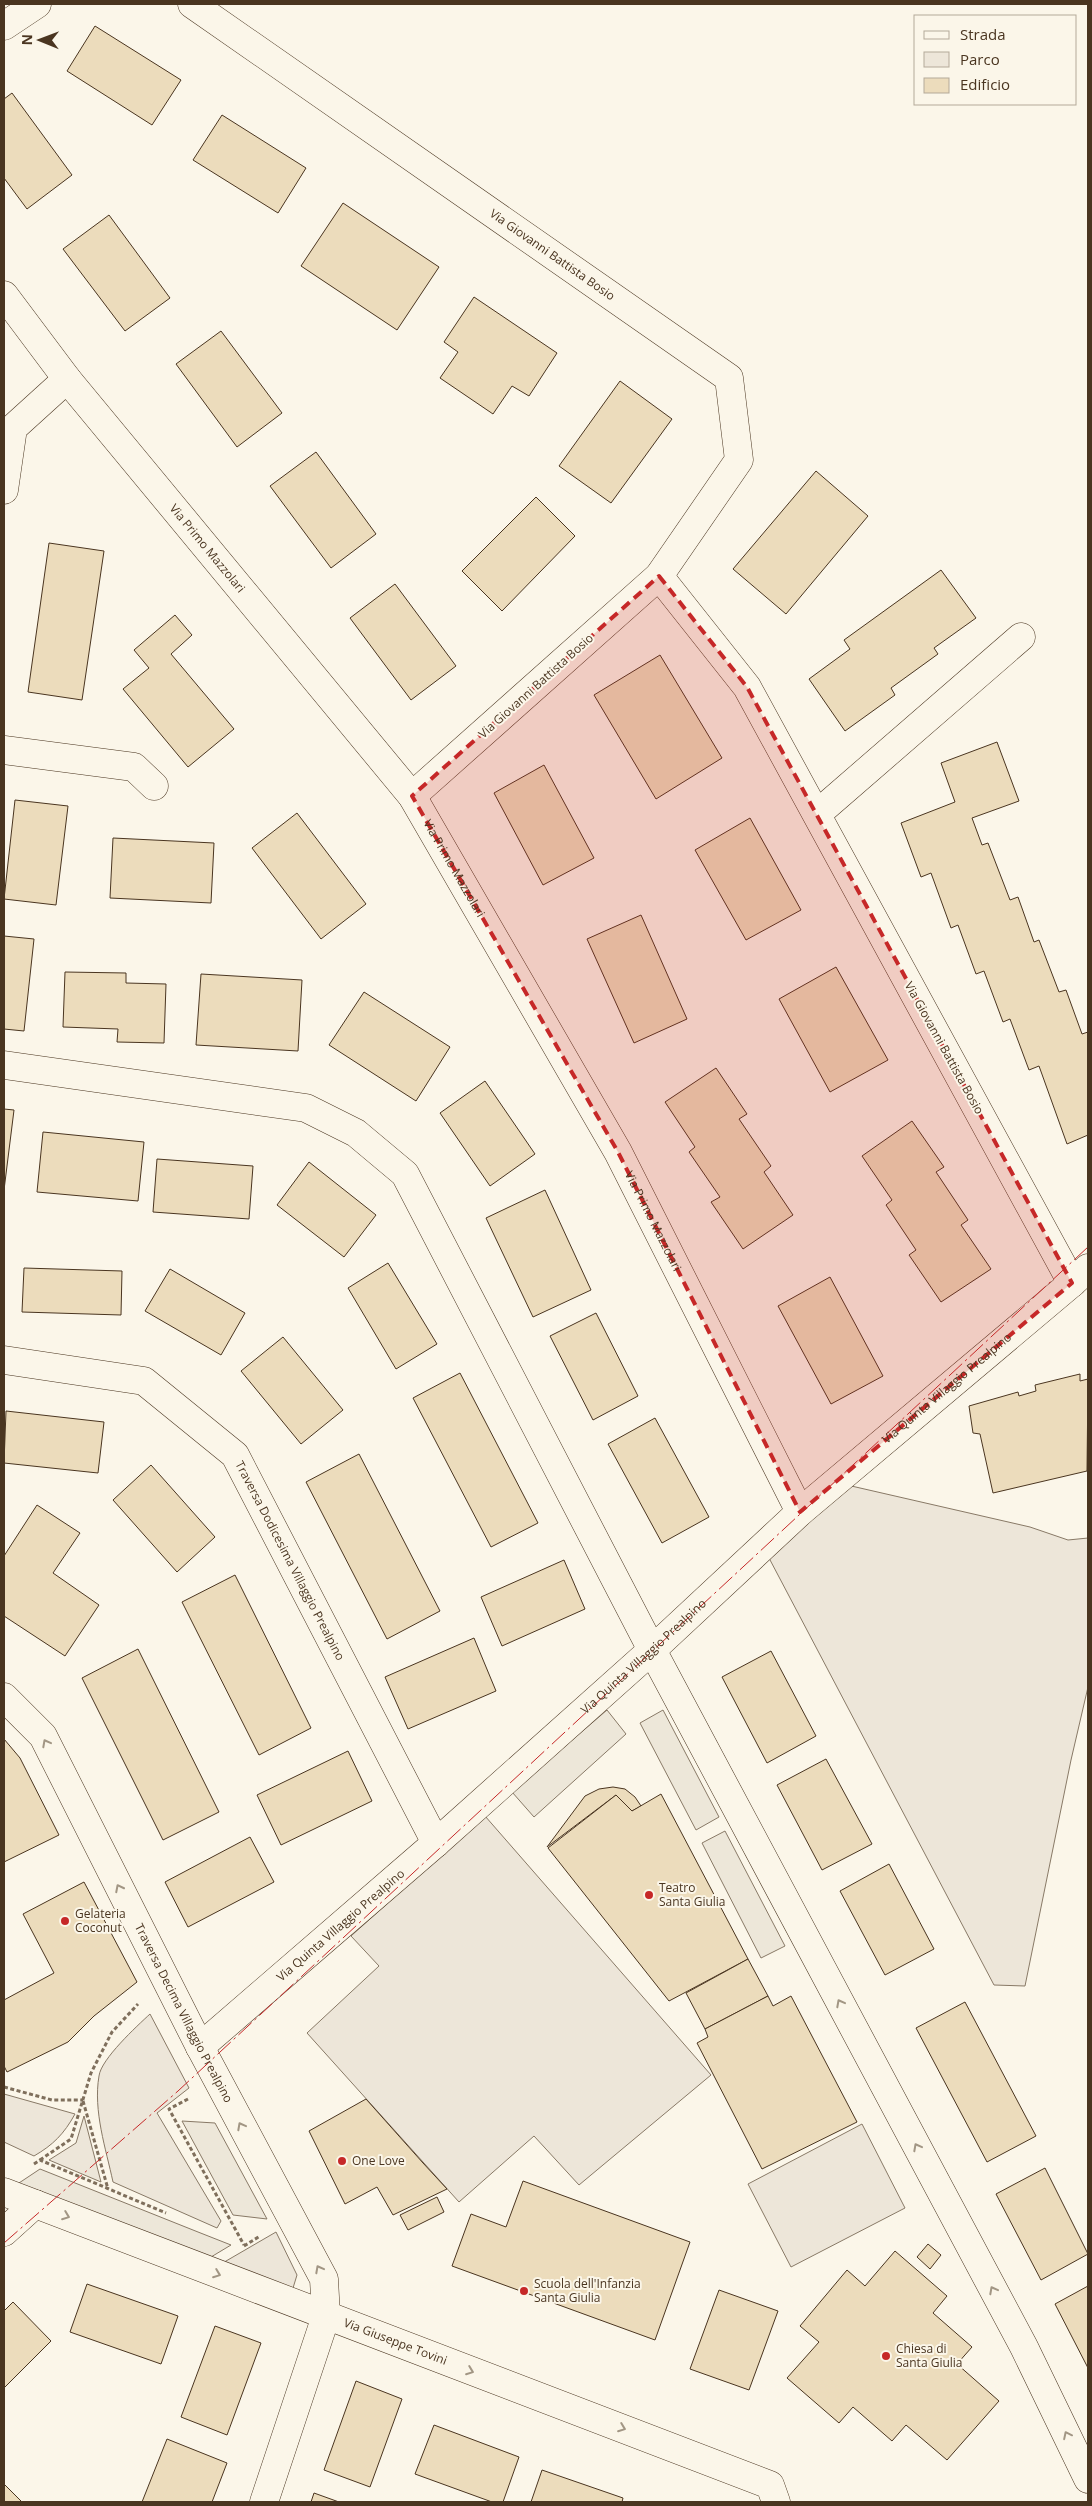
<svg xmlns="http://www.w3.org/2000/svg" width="1092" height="2506" font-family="'Open Sans',sans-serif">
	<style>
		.green { fill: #ede6d9; stroke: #887966 }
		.parking { fill: #ede7d9; stroke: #887966 }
		.building { fill: #ecdcbc; stroke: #4a3520 }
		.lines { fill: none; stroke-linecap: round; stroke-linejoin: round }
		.pedestrian-casing { stroke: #4a3520; stroke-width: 29 }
		.minor-casing { stroke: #4a3520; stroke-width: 29 }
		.path { stroke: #7f6f5c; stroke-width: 3; stroke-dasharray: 4 2.5; stroke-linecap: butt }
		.pedestrian { stroke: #fbf6e9; stroke-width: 28 }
		.minor { stroke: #fbf6e9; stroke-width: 28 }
		.power { stroke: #c62828; stroke-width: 1; stroke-dasharray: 18 4 2.5 4; stroke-linecap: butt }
		.oneway { stroke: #a29684 }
		.marked { fill: #c62828; fill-opacity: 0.2; stroke: #c62828; stroke-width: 4; stroke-dasharray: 10 6; stroke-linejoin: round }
		.poi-dot { fill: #c62828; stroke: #fbf6e9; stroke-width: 2 }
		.labels { text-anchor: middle; stroke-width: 4; stroke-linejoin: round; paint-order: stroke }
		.street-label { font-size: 12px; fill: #4a3520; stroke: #fbf6e9 }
		.poi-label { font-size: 12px; fill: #4a3520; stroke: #fbf6e9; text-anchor: start }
	</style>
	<rect width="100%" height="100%" fill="#fbf6e9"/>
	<g class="green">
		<polygon points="847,1485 1030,1527 1068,1540 1088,1538 1088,1687 1071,1760 1025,1986 994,1985 769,1558"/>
		<polygon points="485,1816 711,2075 579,2185 534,2136 459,2202 307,2033 379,1966 351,1936"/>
		<path d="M150,2014l39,74 -32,25 64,108 -4,7 -104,-46c-7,-33 -20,-71 -14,-106 2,-17 38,-50 51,-62z"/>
		<path d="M4,2094l71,20c-11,20 -22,31 -41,42l-30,-14z"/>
		<polygon points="84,2116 101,2182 49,2160 76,2143"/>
		<polygon points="862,2124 905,2208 791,2267 748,2184"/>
		<polygon points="276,2232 297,2275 293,2288 286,2292 214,2268"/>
	</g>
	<g class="parking">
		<polygon points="607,1710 626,1734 534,1817 512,1792"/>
		<polygon points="663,1710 719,1817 696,1830 640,1723"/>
		<polygon points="725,1831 785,1946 761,1958 702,1843"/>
		<polygon points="182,2121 215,2123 267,2219 233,2215"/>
		<polygon points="40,2169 198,2232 231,2245 201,2263 10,2189"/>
	</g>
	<g class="building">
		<polygon points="95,26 181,80 152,125 67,71"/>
		<polygon points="12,93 72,175 27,209 4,178 4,99"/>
		<polygon points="222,115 306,168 278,213 193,160"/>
		<polygon points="343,203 439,267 397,330 301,266"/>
		<polygon points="109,215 170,298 125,331 63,249"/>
		<polygon points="474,297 557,353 529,396 512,386 493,414 440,378 458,352 444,342"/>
		<polygon points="221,331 282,413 237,447 176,364"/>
		<polygon points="620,381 672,419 611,503 559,466"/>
		<polygon points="316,452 376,534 331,568 270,486"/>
		<polygon points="816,471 868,516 786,614 733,569"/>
		<polygon points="536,497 575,536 502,611 462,571"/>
		<polygon points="49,543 104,551 82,700 28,692"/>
		<polygon points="941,570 976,618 934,648 938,654 891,688 895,695 845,731 809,679 850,649 844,640"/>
		<polygon points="395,584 456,666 411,700 350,618"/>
		<polygon points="175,615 192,635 171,654 234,729 188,767 123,689 149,668 134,650"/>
		<polygon points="660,655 722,758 656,799 594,695"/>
		<polygon points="997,742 1019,801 972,818 982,845 988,843 1010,900 1018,897 1034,942 1039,940 1059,992 1066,990 1082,1034 1088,1032 1088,1135 1067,1144 1039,1066 1029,1070 1010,1019 1003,1022 984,971 976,974 958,925 951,928 931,873 921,877 901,823 955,802 941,763"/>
		<polygon points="544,765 594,858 543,885 494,793"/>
		<polygon points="15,800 68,806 56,905 4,899"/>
		<polygon points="297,813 366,904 321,939 252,848"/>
		<polygon points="750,818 801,910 746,940 695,850"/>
		<polygon points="113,838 214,843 211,903 110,898"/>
		<polygon points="641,915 687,1019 634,1043 587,939"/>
		<polygon points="4,936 34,939 24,1031 4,1029"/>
		<polygon points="836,967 888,1060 830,1092 779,999"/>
		<polygon points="65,972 126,973 126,983 166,984 164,1043 117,1042 118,1029 63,1027"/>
		<polygon points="201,974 302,980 298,1051 196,1045"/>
		<polygon points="364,992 450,1047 416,1101 329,1045"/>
		<polygon points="716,1068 747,1114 739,1119 771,1166 764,1172 793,1215 743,1249 711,1202 720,1197 689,1152 695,1147 665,1102"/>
		<polygon points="485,1081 535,1154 490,1186 440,1113"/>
		<polygon points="4,1109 14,1110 4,1190"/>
		<polygon points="912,1121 944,1167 936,1172 968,1220 961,1225 991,1269 941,1302 909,1255 916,1250 886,1205 892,1200 862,1156"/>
		<polygon points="43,1132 144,1142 138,1201 37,1192"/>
		<polygon points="157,1159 253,1166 249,1219 153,1212"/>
		<polygon points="309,1162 376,1215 344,1257 277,1205"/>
		<polygon points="545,1190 591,1290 533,1317 486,1218"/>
		<polygon points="388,1263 437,1344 396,1369 348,1288"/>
		<polygon points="24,1268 122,1271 121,1315 22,1312"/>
		<polygon points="170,1269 245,1313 221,1355 145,1311"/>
		<polygon points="830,1277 883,1376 831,1404 778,1306"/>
		<polygon points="596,1313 638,1396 593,1420 550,1336"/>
		<polygon points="283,1337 343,1410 301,1444 241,1371"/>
		<polygon points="460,1373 538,1523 491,1547 413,1398"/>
		<polygon points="1080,1374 1080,1381 1088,1379 1087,1471 993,1493 980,1434 973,1433 969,1406 1018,1392 1019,1396 1036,1391 1035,1385"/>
		<polygon points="6,1411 104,1422 98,1473 4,1463"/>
		<polygon points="655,1418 709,1517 662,1543 608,1444"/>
		<polygon points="359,1454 440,1611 387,1639 306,1482"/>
		<polygon points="151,1465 215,1537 177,1572 113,1500"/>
		<polygon points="37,1505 80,1533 53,1573 99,1605 65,1656 4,1616 4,1556"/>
		<polygon points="564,1560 585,1609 502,1646 481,1597"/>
		<polygon points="235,1575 311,1728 259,1755 182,1602"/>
		<polygon points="474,1638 496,1691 408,1729 385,1677"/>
		<polygon points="138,1649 219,1812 163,1840 82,1678"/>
		<polygon points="771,1651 816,1736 767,1763 722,1677"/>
		<polygon points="4,1739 20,1758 59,1835 4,1862"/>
		<polygon points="348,1751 372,1801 281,1845 257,1795"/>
		<polygon points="826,1759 872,1844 822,1870 777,1785"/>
		<polygon points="613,1787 625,1789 635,1797 641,1806 632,1811 616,1795 547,1847 585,1796 599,1789"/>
		<polygon points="661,1794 748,1959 669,2001 548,1848 616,1795 632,1811"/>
		<polygon points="250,1837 274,1882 188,1927 165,1882"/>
		<polygon points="889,1864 934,1949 885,1975 840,1891"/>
		<polygon points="84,1882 137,1982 94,2016 68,2042 7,2072 4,2066 4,2000 54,1973 23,1914"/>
		<polygon points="748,1959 768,1996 705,2029 686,1993"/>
		<polygon points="768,1996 773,2006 791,1996 857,2122 762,2169 697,2043 708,2037 705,2029"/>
		<polygon points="965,2002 1036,2136 987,2162 916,2028"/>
		<polygon points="366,2099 423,2163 447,2189 393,2215 377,2187 345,2204 309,2131"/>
		<polygon points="1045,2168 1088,2254 1041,2280 996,2194"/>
		<polygon points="523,2181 690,2242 655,2340 452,2266 471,2214 506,2227"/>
		<polygon points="437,2197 444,2212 408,2230 400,2215"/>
		<polygon points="928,2244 941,2255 930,2269 917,2257"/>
		<polygon points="895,2251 947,2296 933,2313 972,2347 957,2364 999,2401 947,2460 906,2425 892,2441 853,2407 839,2423 787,2378 819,2342 800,2326 847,2270 865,2286"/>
		<polygon points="87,2284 178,2316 161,2364 70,2332"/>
		<polygon points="1088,2286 1088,2368 1055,2304"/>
		<polygon points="719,2290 778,2311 749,2390 690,2369"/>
		<polygon points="13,2302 51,2341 4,2388 4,2311"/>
		<polygon points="215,2326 261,2343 227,2435 181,2417"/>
		<polygon points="356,2381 402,2399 370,2487 324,2470"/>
		<polygon points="434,2425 519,2457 503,2502 492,2502 415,2474"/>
		<polygon points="167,2439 227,2463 212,2502 142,2502"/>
		<polygon points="542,2470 623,2498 622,2502 531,2502"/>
		<polygon points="4,2484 22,2502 4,2502"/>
		<polygon points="314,2493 339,2502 311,2502"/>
	</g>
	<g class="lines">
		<defs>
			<polyline id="pedestrian" points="1072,1283 1088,1268"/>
			<g id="minor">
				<path id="s1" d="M192,4l537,374 10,82 -80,116 -247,220"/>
				<polyline points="4,26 37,4"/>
				<path id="s2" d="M4,295l63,84 345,417 206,356 182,360"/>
				<polyline points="4,490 13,428 67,379"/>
				<polyline points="4,750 134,767 154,786"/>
				<polyline points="817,814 1021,637"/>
				<polyline points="4,1065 306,1108 356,1133 405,1174 652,1650 1024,2347 1088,2479"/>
				<path id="s3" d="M4,1360l140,21 91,74 201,388"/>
				<path id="s4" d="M4,1697l39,39 157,311 124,232 2,37 -62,186"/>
				<path id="s5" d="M200,2047l236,-204 216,-193 148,-138 272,-229 -325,-596 -88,-111"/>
				<path id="s6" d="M4,2192l766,293 6,17"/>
				<polyline points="4,2232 35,2204"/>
			</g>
		</defs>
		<use href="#pedestrian" class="pedestrian-casing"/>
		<use href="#minor" class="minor-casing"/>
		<g class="path">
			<polyline points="4,2087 52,2100 83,2100"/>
			<polyline points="188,2099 169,2109 244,2245"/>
			<polyline points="83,2101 108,2189"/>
			<polyline points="40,2160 71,2139 91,2073 112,2032 138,2004"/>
			<polyline points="34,2164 40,2160 166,2213"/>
			<polyline points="244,2246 260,2236"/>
		</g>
		<use href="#pedestrian" class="pedestrian"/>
		<use href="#minor" class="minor"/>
		<polyline class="power" points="4,2243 178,2091 1088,1247"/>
	</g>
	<defs><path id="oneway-chevron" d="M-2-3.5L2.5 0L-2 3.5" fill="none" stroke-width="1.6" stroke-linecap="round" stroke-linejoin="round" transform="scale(1.25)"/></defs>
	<g class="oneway">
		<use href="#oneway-chevron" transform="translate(46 1743) rotate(-118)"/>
		<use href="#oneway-chevron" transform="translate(119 1888) rotate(-117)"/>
		<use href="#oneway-chevron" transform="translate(840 2003) rotate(-118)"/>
		<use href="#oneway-chevron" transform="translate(241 2126) rotate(-118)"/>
		<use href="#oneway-chevron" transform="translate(917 2147) rotate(-118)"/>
		<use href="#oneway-chevron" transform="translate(66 2216) rotate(21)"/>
		<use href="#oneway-chevron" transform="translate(319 2269) rotate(-118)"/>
		<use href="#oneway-chevron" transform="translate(217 2274) rotate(21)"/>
		<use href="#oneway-chevron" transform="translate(993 2290) rotate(-118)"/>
		<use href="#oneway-chevron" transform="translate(470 2371) rotate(21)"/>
		<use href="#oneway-chevron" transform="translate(622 2428) rotate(21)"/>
		<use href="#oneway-chevron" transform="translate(1067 2435) rotate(-116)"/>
	</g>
	<path class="marked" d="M659,576l88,111 325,596 -272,229 -182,-360 -206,-356z"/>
	<g class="poi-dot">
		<circle cx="649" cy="1895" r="5"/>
		<circle cx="65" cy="1921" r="5"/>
		<circle cx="342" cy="2161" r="5"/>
		<circle cx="524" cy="2291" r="5"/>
		<circle cx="886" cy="2356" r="5"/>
	</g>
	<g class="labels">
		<g class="street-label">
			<text dy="4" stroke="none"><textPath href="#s1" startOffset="439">Via Giovanni Battista Bosio</textPath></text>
			<text dy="4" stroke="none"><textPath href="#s2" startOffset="325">Via Primo Mazzolari</textPath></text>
			<text transform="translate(536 686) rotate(-42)" y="4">Via Giovanni Battista Bosio</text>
			<text dy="4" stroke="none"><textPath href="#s2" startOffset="730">Via Primo Mazzolari</textPath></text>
			<text transform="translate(944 1048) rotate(61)" y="4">Via Giovanni Battista Bosio</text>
			<text dy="4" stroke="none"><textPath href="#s2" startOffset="1135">Via Primo Mazzolari</textPath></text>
			<text dy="4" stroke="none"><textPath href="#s5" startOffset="996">Via Quinta Villaggio Prealpino</textPath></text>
			<text dy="4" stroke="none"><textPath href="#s3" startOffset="378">Traversa Dodicesima Villaggio Prealpino</textPath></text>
			<text dy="4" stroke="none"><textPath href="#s5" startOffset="591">Via Quinta Villaggio Prealpino</textPath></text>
			<text dy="4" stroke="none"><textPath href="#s5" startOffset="186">Via Quinta Villaggio Prealpino</textPath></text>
			<text dy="4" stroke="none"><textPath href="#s4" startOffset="366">Traversa Decima Villaggio Prealpino</textPath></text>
			<text dy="4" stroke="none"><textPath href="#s6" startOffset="419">Via Giuseppe Tovini</textPath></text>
		</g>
		<g class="poi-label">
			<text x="659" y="1892">Teatro<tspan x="659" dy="14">Santa Giulia</tspan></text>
			<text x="75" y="1918">Gelateria<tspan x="75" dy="14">Coconut</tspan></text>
			<text x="352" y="2165">One Love</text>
			<text x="534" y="2288">Scuola dell'Infanzia<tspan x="534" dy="14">Santa Giulia</tspan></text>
			<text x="896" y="2353">Chiesa di<tspan x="896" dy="14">Santa Giulia</tspan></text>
		</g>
	</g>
	<rect width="1092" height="2506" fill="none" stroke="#4a3520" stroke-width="10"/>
	<rect x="914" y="15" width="162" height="90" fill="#fbf6e9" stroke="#b4a999"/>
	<rect x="924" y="31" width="25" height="8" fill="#fbf6e9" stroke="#b4a999"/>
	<text x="960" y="40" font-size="15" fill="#4a3520">Strada</text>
	<rect x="924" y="52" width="25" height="15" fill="#ede6d9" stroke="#b4a999"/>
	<text x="960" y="65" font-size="15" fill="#4a3520">Parco</text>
	<rect x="924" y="78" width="25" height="15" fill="#ecdcbc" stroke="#b4a999"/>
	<text x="960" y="90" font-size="15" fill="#4a3520">Edificio</text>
	<g transform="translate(40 40) rotate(271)" stroke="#fbf6e9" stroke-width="4" paint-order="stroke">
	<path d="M0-4L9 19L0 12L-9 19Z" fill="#4a3520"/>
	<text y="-8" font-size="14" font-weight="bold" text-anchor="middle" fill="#4a3520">N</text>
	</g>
</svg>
